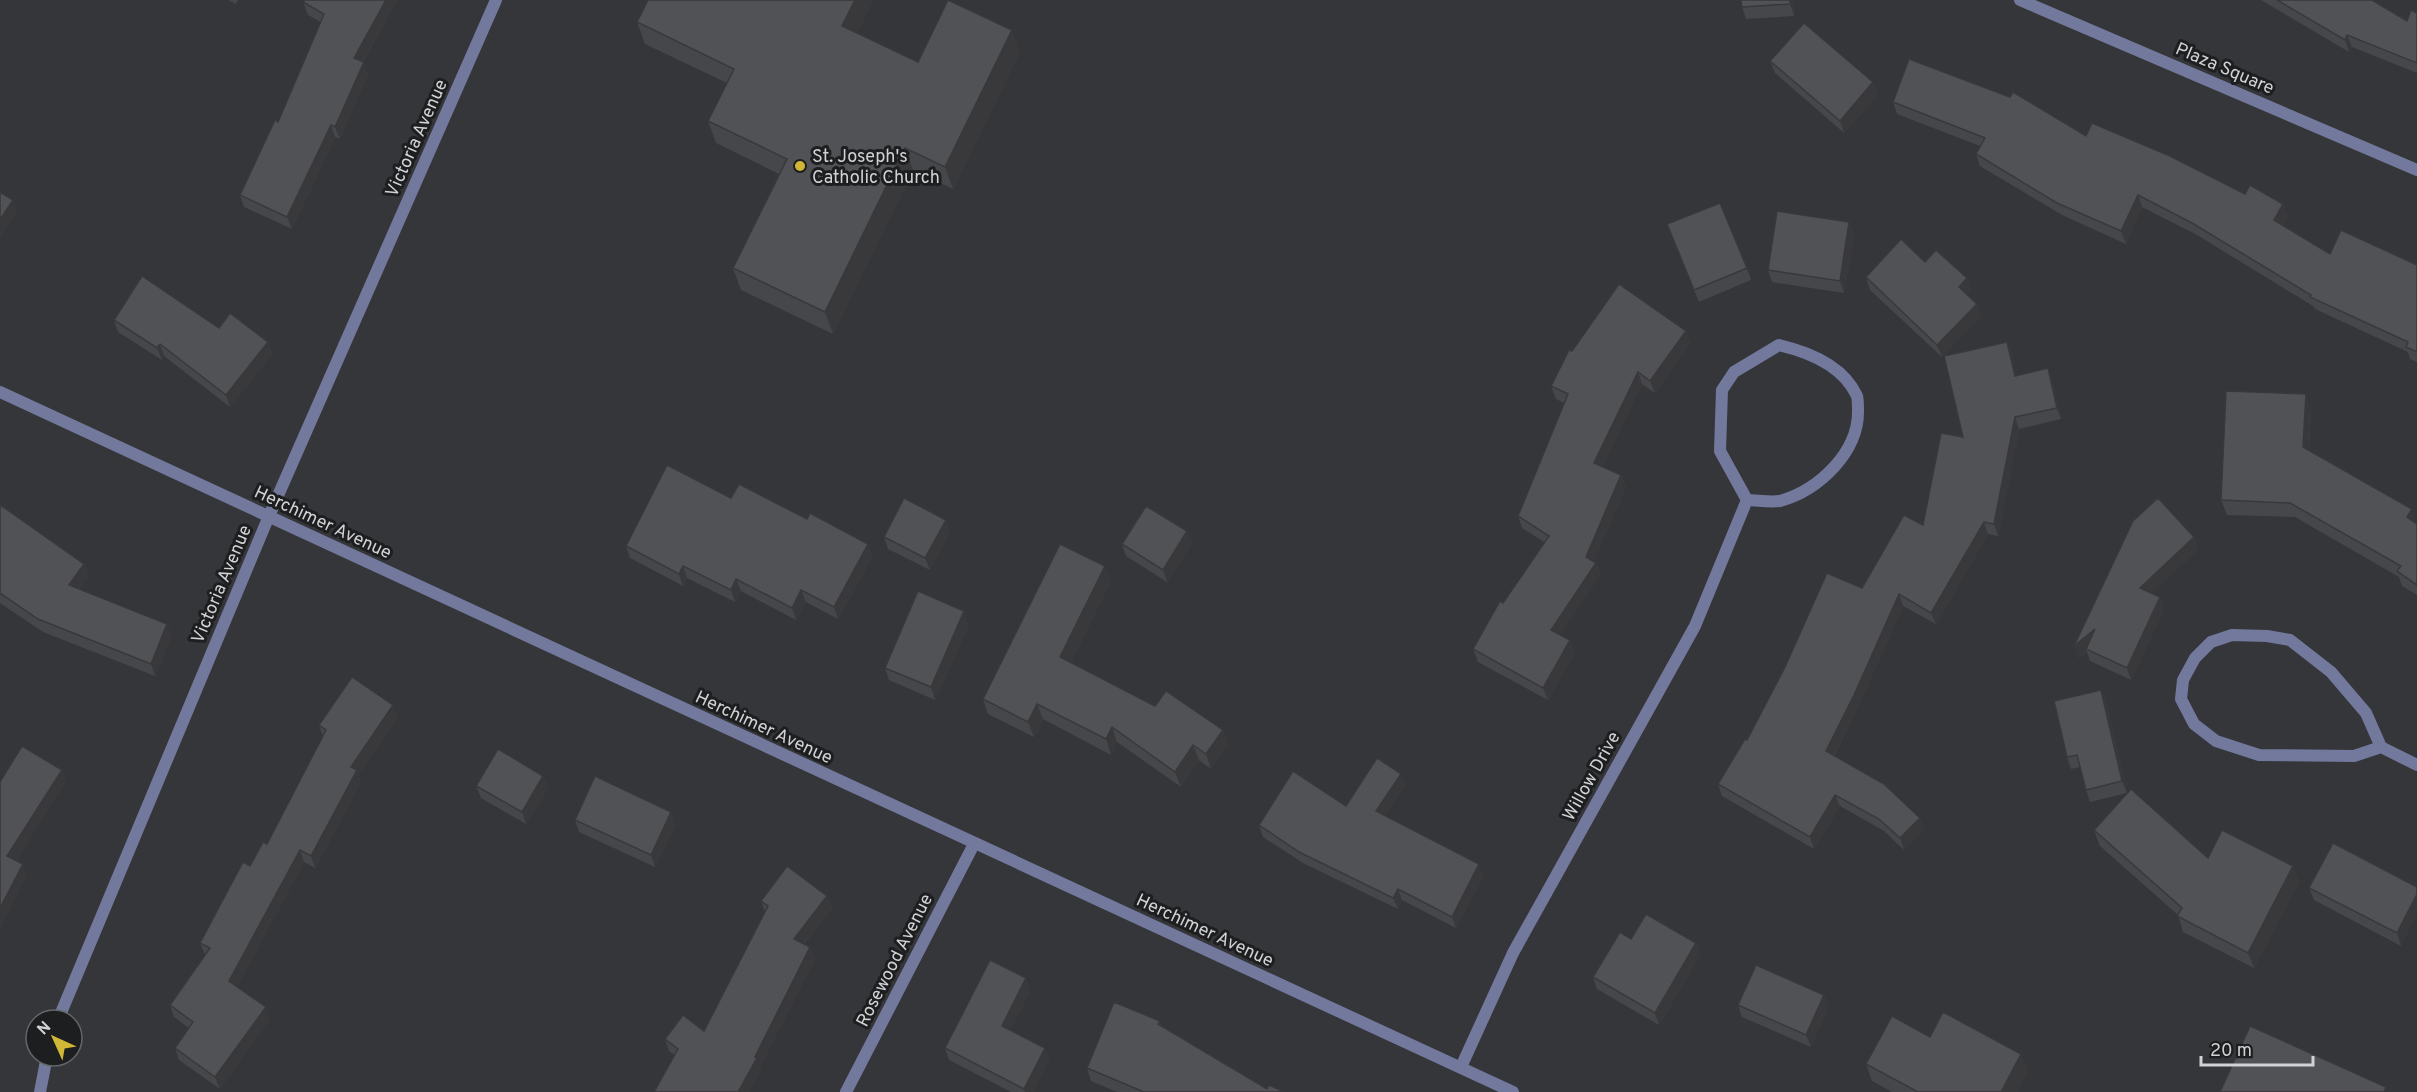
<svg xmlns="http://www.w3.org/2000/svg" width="2417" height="1092" font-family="Overpass,sans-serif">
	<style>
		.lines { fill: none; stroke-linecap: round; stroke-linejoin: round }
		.minor { stroke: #73799d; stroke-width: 12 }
		.tertiary { stroke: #73799d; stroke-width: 12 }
		.wall { fill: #46474a }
		.shaded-wall { fill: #39393c }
		.building { fill: #515256; stroke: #39393c; stroke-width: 1.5 }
		.poi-dot { fill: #d2b736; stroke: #1d1e1f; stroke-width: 2 }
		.labels { text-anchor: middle; stroke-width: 6; stroke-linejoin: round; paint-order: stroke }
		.street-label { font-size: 18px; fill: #d2d2d5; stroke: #1d1e1f }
		.poi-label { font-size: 18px; fill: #d2d2d5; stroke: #1d1e1f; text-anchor: start }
	</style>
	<rect width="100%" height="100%" fill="#35363a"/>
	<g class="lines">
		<g class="minor">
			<polyline points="2020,0 2417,170"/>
			<polyline points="2381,747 2354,756 2259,755 2216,741 2194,724 2181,699 2183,680 2195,658 2211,642 2232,635 2267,636 2290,640 2331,672 2366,713 2381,747 2417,765"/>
			<path d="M1461,1067l52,-114 182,-327 52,-126c10,0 23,3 33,1 39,-11 79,-49 78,-91 0,-4 0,-10 -1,-14 -14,-31 -48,-44 -78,-51l-45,27 -12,18 -2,61 27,49"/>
			<polyline points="846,1092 974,844"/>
		</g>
		<g class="tertiary">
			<polyline points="0,392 1513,1092"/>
			<polyline points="58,1020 269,516 496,0"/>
			<polyline points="40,1092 47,1056"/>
		</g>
	</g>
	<g class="wall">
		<polygon points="228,0 238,0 236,4"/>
		<polygon points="397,0 363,62 368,74 340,139 335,137 292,229 244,207 240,195 278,122 321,22 308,15 303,2"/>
		<polygon points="873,0 857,33 918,62 1020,52 953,189 913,170 833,334 741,290 733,268 779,174 716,143 708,121 727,83 645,44 637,22"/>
		<polygon points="1741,0 1793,0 1794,16 1746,19 1742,7"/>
		<polygon points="2261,0 2372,0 2407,21 2417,13 2417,73 2352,47 2349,52"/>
		<polygon points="1770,61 1873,82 1878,95 1844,133 1775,73"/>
		<polygon points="1893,102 2086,136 2245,194 2283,204 2288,216 2283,225 2330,254 2417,265 2417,362 2410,359 2408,352 2315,309 2313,306 2197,235 2142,207 2126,244 2062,215 1980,166 1976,154 1980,146 1897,114"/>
		<polygon points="1849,222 1854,234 1844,293 1772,282 1768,270"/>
		<polygon points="1667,224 1747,268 1751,280 1699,302"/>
		<polygon points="1925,262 1967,278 1971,290 1967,295 1977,304 1981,316 1942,357 1870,290 1866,277"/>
		<polygon points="114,320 219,328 268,342 272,354 230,407 164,356 162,360 118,332"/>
		<polygon points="1686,331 1690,343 1655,393 1642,384 1602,467 1621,475 1626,487 1593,562 1596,563 1600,575 1560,635 1570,640 1575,652 1548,700 1478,662 1473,649 1544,542 1522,528 1518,516 1564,403 1556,399 1551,386"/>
		<polygon points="2007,342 2011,353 2016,375 2048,368 2052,380 2061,419 2019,429 1998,536 1988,534 1936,624 1903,606 1858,707 1834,756 1920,818 1924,829 1904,850 1884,831 1840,806 1814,849 1722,796 1718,784 1747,740 1862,588 1923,525"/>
		<polygon points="2311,408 2309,450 2417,524 2417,595 2402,586 2399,577 2295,517 2227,515 2221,500"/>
		<polygon points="731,498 807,519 868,544 872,557 838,619 806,602 796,620 741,591 735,602 687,578 683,586 630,558 626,546"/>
		<polygon points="0,505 84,564 88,576 79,589 172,636 155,676 43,632 0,603"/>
		<polygon points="946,520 950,532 930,570 888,549 884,537"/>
		<polygon points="1187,531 1192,543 1167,582 1126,556 1122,544"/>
		<polygon points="2199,549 2151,593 2164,609 2131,680 2090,661 2087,652 2079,658 2074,646"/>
		<polygon points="1111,581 1071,662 1155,706 1223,730 1228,745 1211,769 1199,760 1181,787 1117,742 1111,755 1043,719 1034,737 988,714 983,699"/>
		<polygon points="969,624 935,700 889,680 885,668"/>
		<polygon points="2101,690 2106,702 2127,793 2090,802 2086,790 2080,767 2071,769 2067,757"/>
		<polygon points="398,717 358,775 361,782 315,868 304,862 237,987 270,1019 220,1089 179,1060 175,1048 189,1028 174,1017 170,1005 205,955 200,943 250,866 267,844 323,737 319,725"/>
		<polygon points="1401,774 1405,785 1385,815 1483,876 1456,928 1402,900 1398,909 1303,863 1263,837 1259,825 1346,806"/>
		<polygon points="543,776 548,788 526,824 481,798 476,786"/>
		<polygon points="575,820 676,824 655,867 579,832"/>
		<polygon points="2094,830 2208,858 2293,866 2299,882 2254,968 2183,932 2178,915 2100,846"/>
		<polygon points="2417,887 2401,946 2314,900 2309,888"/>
		<polygon points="827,896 832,908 804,944 810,947 815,959 760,1067 761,1070 749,1092 654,1092 675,1055 669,1051 665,1039 704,1031 765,912 761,901"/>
		<polygon points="1631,939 1696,943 1700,955 1659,1025 1597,989 1593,977"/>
		<polygon points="1031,990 1010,1030 1045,1048 1049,1060 1033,1092 1011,1092 949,1060 945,1048"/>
		<polygon points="1824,995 1828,1007 1811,1047 1742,1017 1738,1005"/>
		<polygon points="1160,1021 1161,1026 1267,1089 1284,1092 1117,1092 1091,1081 1087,1068"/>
		<polygon points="2021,1054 2027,1072 2017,1092 1892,1092 1872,1081 1866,1064"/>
	</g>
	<g class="shaded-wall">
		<polygon points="386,0 397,0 358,70 354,58"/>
		<polygon points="855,0 873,0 850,48 842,26"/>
		<polygon points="1790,0 1793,0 1794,16 1790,4"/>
		<polygon points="1012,30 1020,52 953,189 945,167"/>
		<polygon points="2347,35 2352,47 2349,52 2345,40"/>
		<polygon points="364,62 368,74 340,139 335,127"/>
		<polygon points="1873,82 1878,95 1844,133 1840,121"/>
		<polygon points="331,125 335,137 292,229 287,217"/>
		<polygon points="905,148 913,170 833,334 825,312"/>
		<polygon points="2138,195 2142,207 2126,244 2121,231"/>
		<polygon points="13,200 17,212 0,239 0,220"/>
		<polygon points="2283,204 2288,216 2279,232 2274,220"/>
		<polygon points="1849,222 1854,234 1844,293 1840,281"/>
		<polygon points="1967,278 1971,290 1963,299 1959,287"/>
		<polygon points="1977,304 1981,316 1942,357 1937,345"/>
		<polygon points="1686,331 1690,343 1655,393 1650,381"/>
		<polygon points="268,342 272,354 230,407 226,395"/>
		<polygon points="2007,342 2011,353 2019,387 2015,376"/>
		<polygon points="160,344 164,356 162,360 157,348"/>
		<polygon points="2048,368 2052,380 2061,419 2057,408"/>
		<polygon points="1638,372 1642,384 1598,475 1594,463"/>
		<polygon points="2306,394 2311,408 2308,461 2303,447"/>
		<polygon points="2015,417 2019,429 1998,536 1994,524"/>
		<polygon points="1621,475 1626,487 1590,569 1586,557"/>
		<polygon points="2412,509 2417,523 2407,517"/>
		<polygon points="946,520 950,532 930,570 925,558"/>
		<polygon points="1984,522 1988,534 1936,624 1931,613"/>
		<polygon points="1187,531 1192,543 1167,582 1163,570"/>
		<polygon points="2194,537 2199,549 2144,600 2140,588"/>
		<polygon points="868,544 872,557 838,619 834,607"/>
		<polygon points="1596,563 1600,575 1556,642 1551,630"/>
		<polygon points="84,564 88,576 73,597 69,585"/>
		<polygon points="683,566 687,578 683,586 679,574"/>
		<polygon points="1105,566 1111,581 1066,672 1060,657"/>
		<polygon points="736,579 741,591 735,602 731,590"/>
		<polygon points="801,590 806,602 796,620 792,608"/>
		<polygon points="1899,594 1903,606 1858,707 1830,763 1826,751"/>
		<polygon points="2160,597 2164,609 2131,680 2127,668"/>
		<polygon points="964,611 969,624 935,700 931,687"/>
		<polygon points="167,624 172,636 155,676 151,664"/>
		<polygon points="2095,629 2086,649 2087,652 2079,658 2074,646"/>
		<polygon points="1570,640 1575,652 1548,700 1543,688"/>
		<polygon points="2101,690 2106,702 2127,793 2122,781"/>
		<polygon points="1037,704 1043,719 1034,737 1028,722"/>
		<polygon points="393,705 398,717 358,775 361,782 315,868 311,856 351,767"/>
		<polygon points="1112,727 1117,742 1111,755 1106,739"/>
		<polygon points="1223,730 1228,745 1211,769 1206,754"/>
		<polygon points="1193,745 1199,760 1181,787 1175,772"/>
		<polygon points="62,770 66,782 12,868 7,856"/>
		<polygon points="1401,774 1405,785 1381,822 1376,811"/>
		<polygon points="543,776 548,788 526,824 522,812"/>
		<polygon points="1835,795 1840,806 1814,849 1810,837"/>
		<polygon points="671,812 676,824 655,867 651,855"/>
		<polygon points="1920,818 1924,829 1904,850 1900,838"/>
		<polygon points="300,850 304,862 234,993 229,981"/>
		<polygon points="23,864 27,876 0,929 0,908"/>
		<polygon points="1479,864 1483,876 1456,928 1452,917"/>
		<polygon points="2293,866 2299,882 2254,968 2248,953"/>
		<polygon points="1398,889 1402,900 1398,909 1393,898"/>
		<polygon points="2417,894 2417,915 2401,946 2397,933"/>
		<polygon points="827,896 832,908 798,951 794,939"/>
		<polygon points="1696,943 1700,955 1659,1025 1655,1013"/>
		<polygon points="810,947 815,959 760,1067 761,1070 749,1092 738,1092"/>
		<polygon points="1026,978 1031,990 1006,1038 1002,1026"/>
		<polygon points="1824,995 1828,1007 1811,1047 1806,1035"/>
		<polygon points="266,1007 270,1019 220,1089 215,1077"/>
		<polygon points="1045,1048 1049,1060 1033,1092 1025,1092 1024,1089"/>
		<polygon points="2021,1054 2027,1072 2017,1092 2001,1092"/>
	</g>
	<g class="building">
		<polygon points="305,0 386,0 354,58 364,62 335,127 331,125 287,217 240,195 275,120 278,122 324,14 303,2"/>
		<polygon points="648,0 855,0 842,26 918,62 948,0 1012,30 945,167 905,148 825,312 733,268 787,159 708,121 734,69 637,22"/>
		<polygon points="1741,0 1790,0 1790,4 1742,7"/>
		<polygon points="2277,0 2372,0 2407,21 2411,10 2417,13 2417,63 2347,35 2345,40"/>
		<polygon points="1804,23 1873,82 1840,121 1770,61"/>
		<polygon points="1909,59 2010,97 2013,92 2086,136 2092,123 2170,156 2245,194 2250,185 2283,204 2274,220 2330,254 2341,230 2417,265 2417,352 2406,347 2408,342 2310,297 2311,295 2192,223 2138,195 2121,231 2057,203 1976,154 1985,138 1893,102"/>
		<polygon points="0,192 13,200 0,220"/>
		<polygon points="1720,203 1747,268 1694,290 1667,224"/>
		<polygon points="1777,211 1849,222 1840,281 1768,270"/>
		<polygon points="1901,239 1925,262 1936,250 1967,278 1959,287 1977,304 1937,345 1866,277"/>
		<polygon points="142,276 219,328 230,313 268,342 226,395 160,344 157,348 114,320"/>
		<polygon points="1619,284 1686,331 1650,381 1638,372 1594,463 1621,475 1586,557 1596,563 1551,630 1570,640 1543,688 1473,649 1500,601 1503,603 1549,536 1518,516 1568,394 1551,386 1569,350 1572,351"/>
		<polygon points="2007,342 2015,376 2048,368 2057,408 2015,417 1994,524 1984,522 1931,613 1899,594 1854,695 1826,751 1884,784 1920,818 1900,838 1879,819 1835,795 1810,837 1718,784 1745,739 1747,740 1785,667 1827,573 1862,588 1904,515 1923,525 1941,433 1963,437 1944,356"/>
		<polygon points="2226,391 2306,394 2303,447 2412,509 2407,517 2417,524 2417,585 2397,571 2401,566 2290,503 2221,500"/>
		<polygon points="667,465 731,498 739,484 807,519 810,513 868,544 834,607 801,590 792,608 736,579 731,590 683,566 679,574 626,546"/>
		<polygon points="904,498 946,520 925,558 884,537"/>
		<polygon points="2158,498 2194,537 2140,588 2160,597 2127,668 2086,649 2095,629 2074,646 2133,521"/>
		<polygon points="0,505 6,509 84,564 69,585 167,624 151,664 38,619 0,593"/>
		<polygon points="1146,506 1187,531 1163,570 1122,544"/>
		<polygon points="1060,544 1105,566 1060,657 1155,706 1166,691 1223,730 1206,754 1193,745 1175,772 1112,727 1106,739 1037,704 1028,722 983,699"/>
		<polygon points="918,591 964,611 931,687 885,668"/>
		<polygon points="352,677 393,705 351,767 357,770 311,856 300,850 229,981 266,1007 215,1077 175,1048 193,1022 170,1005 210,948 200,943 243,862 250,866 263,842 267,844 326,730 319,725"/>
		<polygon points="2101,690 2122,781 2086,790 2077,755 2067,757 2054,701"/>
		<polygon points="22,746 62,770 7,856 23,864 0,908 0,782"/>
		<polygon points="498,749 543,776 522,812 476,786"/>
		<polygon points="1377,758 1401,774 1376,811 1479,864 1452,917 1398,889 1393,898 1299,852 1259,825 1293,771 1346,806"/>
		<polygon points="595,776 671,812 651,855 575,820"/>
		<polygon points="2131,789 2208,858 2222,830 2293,866 2248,953 2177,916 2182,908 2094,830"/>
		<polygon points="2333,843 2417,887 2417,894 2397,933 2309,888"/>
		<polygon points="787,866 827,896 794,939 810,947 755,1057 757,1058 738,1092 654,1092 678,1049 665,1039 683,1015 704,1031 768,906 761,901"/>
		<polygon points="1646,914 1696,943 1655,1013 1593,977 1620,932 1631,939"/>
		<polygon points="990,960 1026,978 1002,1026 1045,1048 1024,1089 945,1048"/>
		<polygon points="1756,965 1824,995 1806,1035 1738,1005"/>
		<polygon points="1114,1002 1160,1021 1158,1024 1267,1089 1269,1085 1284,1092 1144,1092 1087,1068"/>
		<polygon points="1943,1012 2021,1054 2001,1092 1918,1092 1866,1064 1892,1016 1930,1037"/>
		<polygon points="2250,1026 2386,1087 2384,1092 2220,1092"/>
	</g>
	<circle class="poi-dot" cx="800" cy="166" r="6"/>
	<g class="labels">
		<g class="street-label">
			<text transform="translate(2225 68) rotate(23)" y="6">Plaza Square</text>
			<text transform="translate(416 138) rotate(-66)" y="6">Victoria Avenue</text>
			<text transform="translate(323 522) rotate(25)" y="6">Herchimer Avenue</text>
			<text transform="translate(221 584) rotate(-67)" y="6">Victoria Avenue</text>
			<text transform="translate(764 727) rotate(25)" y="6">Herchimer Avenue</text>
			<text transform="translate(1591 776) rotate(-61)" y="6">Willow Drive</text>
			<text transform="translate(1205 930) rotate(25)" y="6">Herchimer Avenue</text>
			<text transform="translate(894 960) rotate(-63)" y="6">Rosewood Avenue</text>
		</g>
		<g class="poi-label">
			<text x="812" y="162">St. Joseph's<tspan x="812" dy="21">Catholic Church</tspan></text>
		</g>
	</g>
	<g transform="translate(54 1038) rotate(315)"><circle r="28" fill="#1d1e1f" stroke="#656668" stroke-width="1.5"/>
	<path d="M0-4.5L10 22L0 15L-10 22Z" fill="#d2b736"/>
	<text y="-9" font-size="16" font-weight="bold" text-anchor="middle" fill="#d2d2d5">N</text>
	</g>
	<path d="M2201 1056v9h112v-9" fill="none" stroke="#d2d2d5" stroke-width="3"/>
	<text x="2210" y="1056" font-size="18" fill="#d2d2d5" stroke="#1d1e1f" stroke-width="4.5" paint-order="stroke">20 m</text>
</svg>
